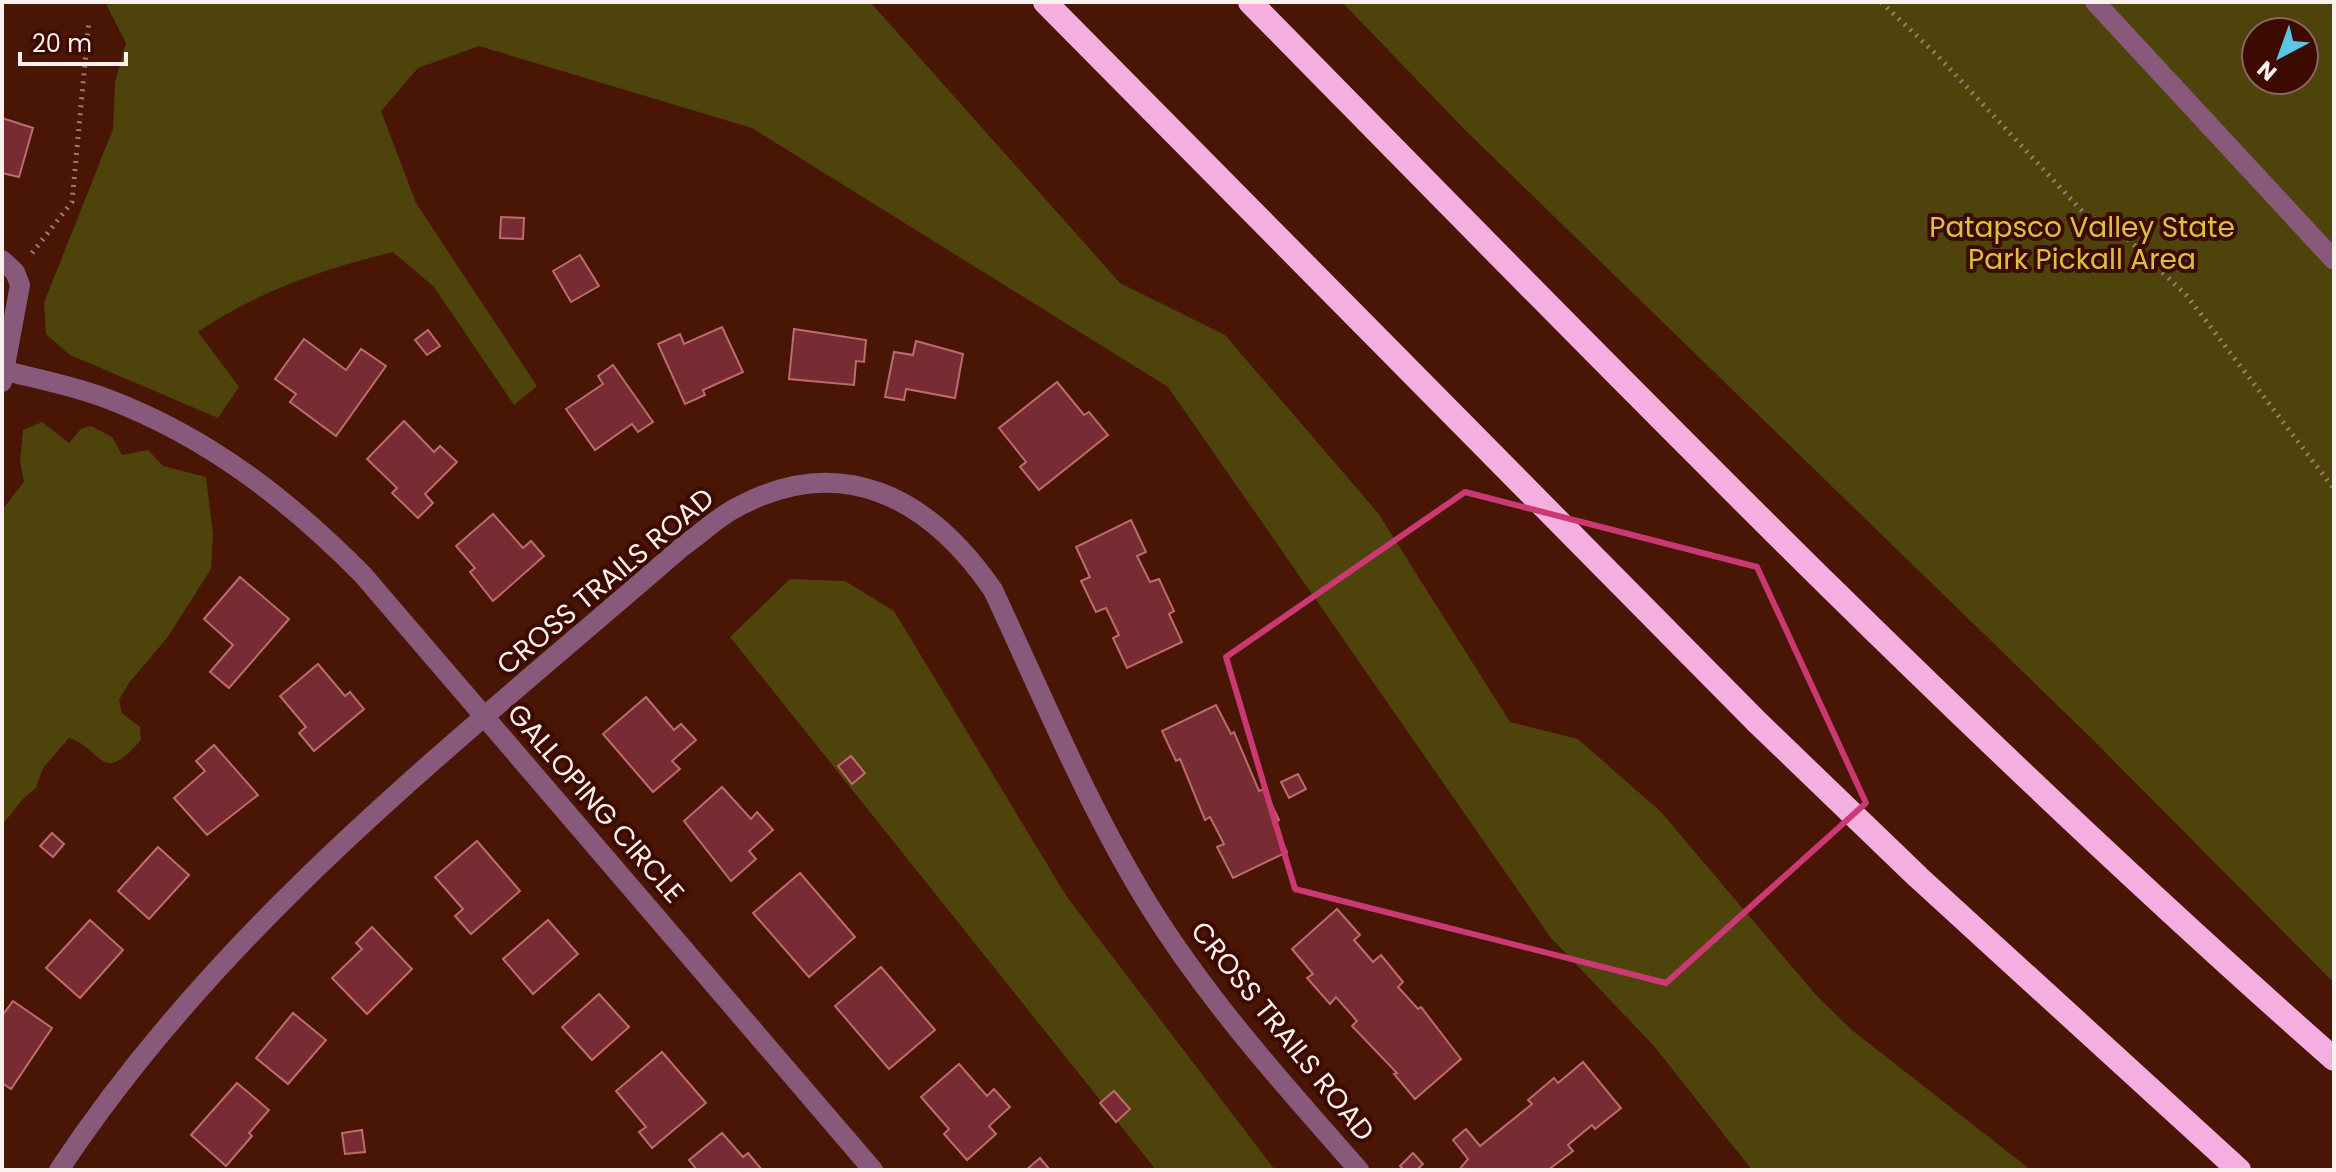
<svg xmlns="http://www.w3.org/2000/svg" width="2336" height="1172" font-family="Poppins,sans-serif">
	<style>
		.green { fill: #4e430b; fill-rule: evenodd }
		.building { fill: #762c32; stroke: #bd6b6f; stroke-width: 2 }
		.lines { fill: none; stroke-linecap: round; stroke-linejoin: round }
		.path { stroke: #9b7b71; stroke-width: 5; stroke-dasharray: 2 6; stroke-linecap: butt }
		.service { stroke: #89597b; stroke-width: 20 }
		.minor { stroke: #89597b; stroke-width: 20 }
		.motorway { stroke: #f5aee0; stroke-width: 24 }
		.marked { fill: none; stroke: #ca3971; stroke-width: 6; stroke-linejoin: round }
		.labels { text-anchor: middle; stroke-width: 8; stroke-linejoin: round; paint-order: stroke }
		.park-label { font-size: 28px; fill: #dac143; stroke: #3d0a00 }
		.street-label { font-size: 28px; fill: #faf1ee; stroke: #3d0a00 }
	</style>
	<rect width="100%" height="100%" fill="#491505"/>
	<g class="green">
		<path d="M105,2h765l250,281 105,52 153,178 132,209 68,17 83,73 155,183 37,36 178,139h-279l-98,-124 -103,-108 -383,-551 -416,-259 -273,-82 -61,22 -37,43 35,92 121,183 -23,19 -80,-118 -41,-35c-69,17 -136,39 -195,80l41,55 -21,31 -148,-63 -24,-21 -2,-31 69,-174 2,-47 11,-39z"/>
		<path d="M1342,2h992v981l-244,-246 -624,-606zM2256,32h48v48h-48z"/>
		<path d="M42,422l27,21 12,-14 10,-3 21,11 10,18 26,-5 15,16 43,11 7,57 -2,35 -44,69 -38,45 -10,17 3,13 18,14 1,13c-42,48 -38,8 -72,-2l-26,30 -7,20 -13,11 -21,26v-315l22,-28 -4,-21 3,-31z"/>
		<polygon points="790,579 845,581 894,611 1067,897 1275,1170 1156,1170 730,637"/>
	</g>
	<g class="building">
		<polygon points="2,118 33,128 19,177 2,173"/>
		<polygon points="501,217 524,218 523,239 500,238"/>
		<polygon points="580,255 599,286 571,302 553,271"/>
		<polygon points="722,327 743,372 703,390 705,395 685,404 658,344 680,334 684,344"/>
		<polygon points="794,329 866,340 864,362 856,361 854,385 789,379"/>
		<polygon points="428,330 440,346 427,355 415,340"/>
		<polygon points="304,339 346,370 361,349 386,366 336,436 290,402 296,394 275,379"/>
		<polygon points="916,341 963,354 955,398 906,389 904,400 885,397 894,352 913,355"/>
		<polygon points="613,365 653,422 638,432 632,424 595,450 566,409 603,384 598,376"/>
		<polygon points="1057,382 1084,415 1089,412 1108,435 1039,490 1020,467 1026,462 999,428"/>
		<polygon points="404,421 434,452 440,446 457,462 425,494 433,503 418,518 392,493 397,488 367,459"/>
		<polygon points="493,514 523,548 531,541 544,556 493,601 470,572 475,568 456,546"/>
		<polygon points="1131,520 1146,552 1137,556 1150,582 1159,579 1174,611 1169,614 1182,642 1127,668 1113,638 1119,635 1106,608 1096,612 1081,581 1090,577 1076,547"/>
		<polygon points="240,577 289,619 229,688 210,672 233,645 204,619"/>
		<polygon points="318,664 345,696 350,692 364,709 314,751 299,733 306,727 280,696"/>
		<polygon points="646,697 674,730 681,724 696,740 672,761 680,769 653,792 603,734"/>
		<polygon points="1216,705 1231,734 1234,732 1259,791 1264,789 1279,820 1273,823 1287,852 1233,878 1217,847 1224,844 1210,817 1205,820 1180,759 1176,761 1162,731"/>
		<polygon points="214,745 258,795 207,835 174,798 205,771 196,761"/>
		<polygon points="851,756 865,773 852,784 838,766"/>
		<polygon points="1298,774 1306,789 1289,798 1281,782"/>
		<polygon points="722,787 751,819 757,812 773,830 749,851 756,859 731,881 684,821"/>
		<polygon points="52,833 64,844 53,857 40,846"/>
		<polygon points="477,841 520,891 471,934 455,916 463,909 435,877"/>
		<polygon points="158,847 189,875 149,919 118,891"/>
		<polygon points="800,873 855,937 809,977 753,913"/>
		<polygon points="1337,909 1360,935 1354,940 1373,962 1381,955 1403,982 1398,987 1418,1009 1421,1007 1461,1059 1415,1099 1394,1074 1397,1073 1352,1026 1357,1021 1336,997 1330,1004 1307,978 1313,974 1292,949"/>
		<polygon points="90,920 123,950 80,998 46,968"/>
		<polygon points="548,920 578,954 533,994 503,959"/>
		<polygon points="372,927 412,969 367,1014 332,978 362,949 356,943"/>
		<polygon points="881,967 935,1030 889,1069 835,1006"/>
		<polygon points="599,994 629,1027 592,1060 562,1027"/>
		<polygon points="13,1001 52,1028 11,1089 2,1083 2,1016"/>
		<polygon points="293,1013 326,1040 288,1084 256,1058"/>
		<polygon points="662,1052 706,1103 652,1148 639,1132 646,1127 616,1091"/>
		<polygon points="1583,1062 1621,1108 1595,1129 1592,1125 1568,1145 1573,1151 1548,1170 1459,1170 1468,1159 1453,1140 1466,1129 1480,1146 1532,1104 1528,1100 1554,1078 1558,1083"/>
		<polygon points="959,1064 987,1096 994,1089 1010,1107 989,1126 996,1134 967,1160 944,1134 949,1129 921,1097"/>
		<polygon points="237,1083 269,1110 249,1133 252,1136 226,1166 191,1135"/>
		<polygon points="1114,1091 1130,1109 1116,1122 1100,1103"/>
		<polygon points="362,1130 365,1152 345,1154 342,1133"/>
		<polygon points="722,1133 743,1157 748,1153 762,1170 697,1170 689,1160"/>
		<polygon points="1413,1153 1423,1164 1417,1170 1404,1170 1400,1166"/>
		<polygon points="1040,1158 1050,1170 1026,1170"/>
	</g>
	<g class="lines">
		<g class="path">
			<polyline points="1881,2 1937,55 2083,212 2129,240 2187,296 2334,489"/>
			<polyline points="32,253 72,202 89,20"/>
		</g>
		<polyline class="service" points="2095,2 2334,260"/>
		<g class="minor">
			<polyline points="2,260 15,272 20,285 2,382"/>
			<path d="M2,370c35,9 73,16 106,29 100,38 181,101 255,176l510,595"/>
			<path d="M59,1170c165,-250 400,-429 623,-623 17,-12 33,-27 50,-37 108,-61 197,-13 261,80 50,107 95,217 157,317 60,96 135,179 209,263"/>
		</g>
		<g class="motorway">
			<polyline points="1045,2 1757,722 1918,877 2239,1170"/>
			<path d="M1250,2c354,360 705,723 1084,1057"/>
		</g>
	</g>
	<path class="marked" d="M1465,492l292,75 109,236 -200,180 -371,-94 -69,-232z"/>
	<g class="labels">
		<g class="park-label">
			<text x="2082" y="237">Patapsco Valley State<tspan x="2082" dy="32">Park Pickall Area</tspan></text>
		</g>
		<g class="street-label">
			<text transform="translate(605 581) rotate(-40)" y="10">CROSS TRAILS ROAD</text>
			<text transform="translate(596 803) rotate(49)" y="10">GALLOPING CIRCLE</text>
			<text transform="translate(1283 1031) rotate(51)" y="10">CROSS TRAILS ROAD</text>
		</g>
	</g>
	<rect width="2336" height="1172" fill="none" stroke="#faf1ee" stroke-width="8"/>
	<g transform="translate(2280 56) rotate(221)"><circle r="38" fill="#3d0a00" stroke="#89665f" stroke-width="2"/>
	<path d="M0-6L14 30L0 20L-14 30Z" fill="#5ac8e5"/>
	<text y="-12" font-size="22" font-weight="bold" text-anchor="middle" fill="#faf1ee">N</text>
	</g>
	<path d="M20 52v12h106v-12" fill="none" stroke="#faf1ee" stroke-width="4"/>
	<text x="32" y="52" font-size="24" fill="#faf1ee" stroke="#3d0a00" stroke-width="6" paint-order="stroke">20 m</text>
</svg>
